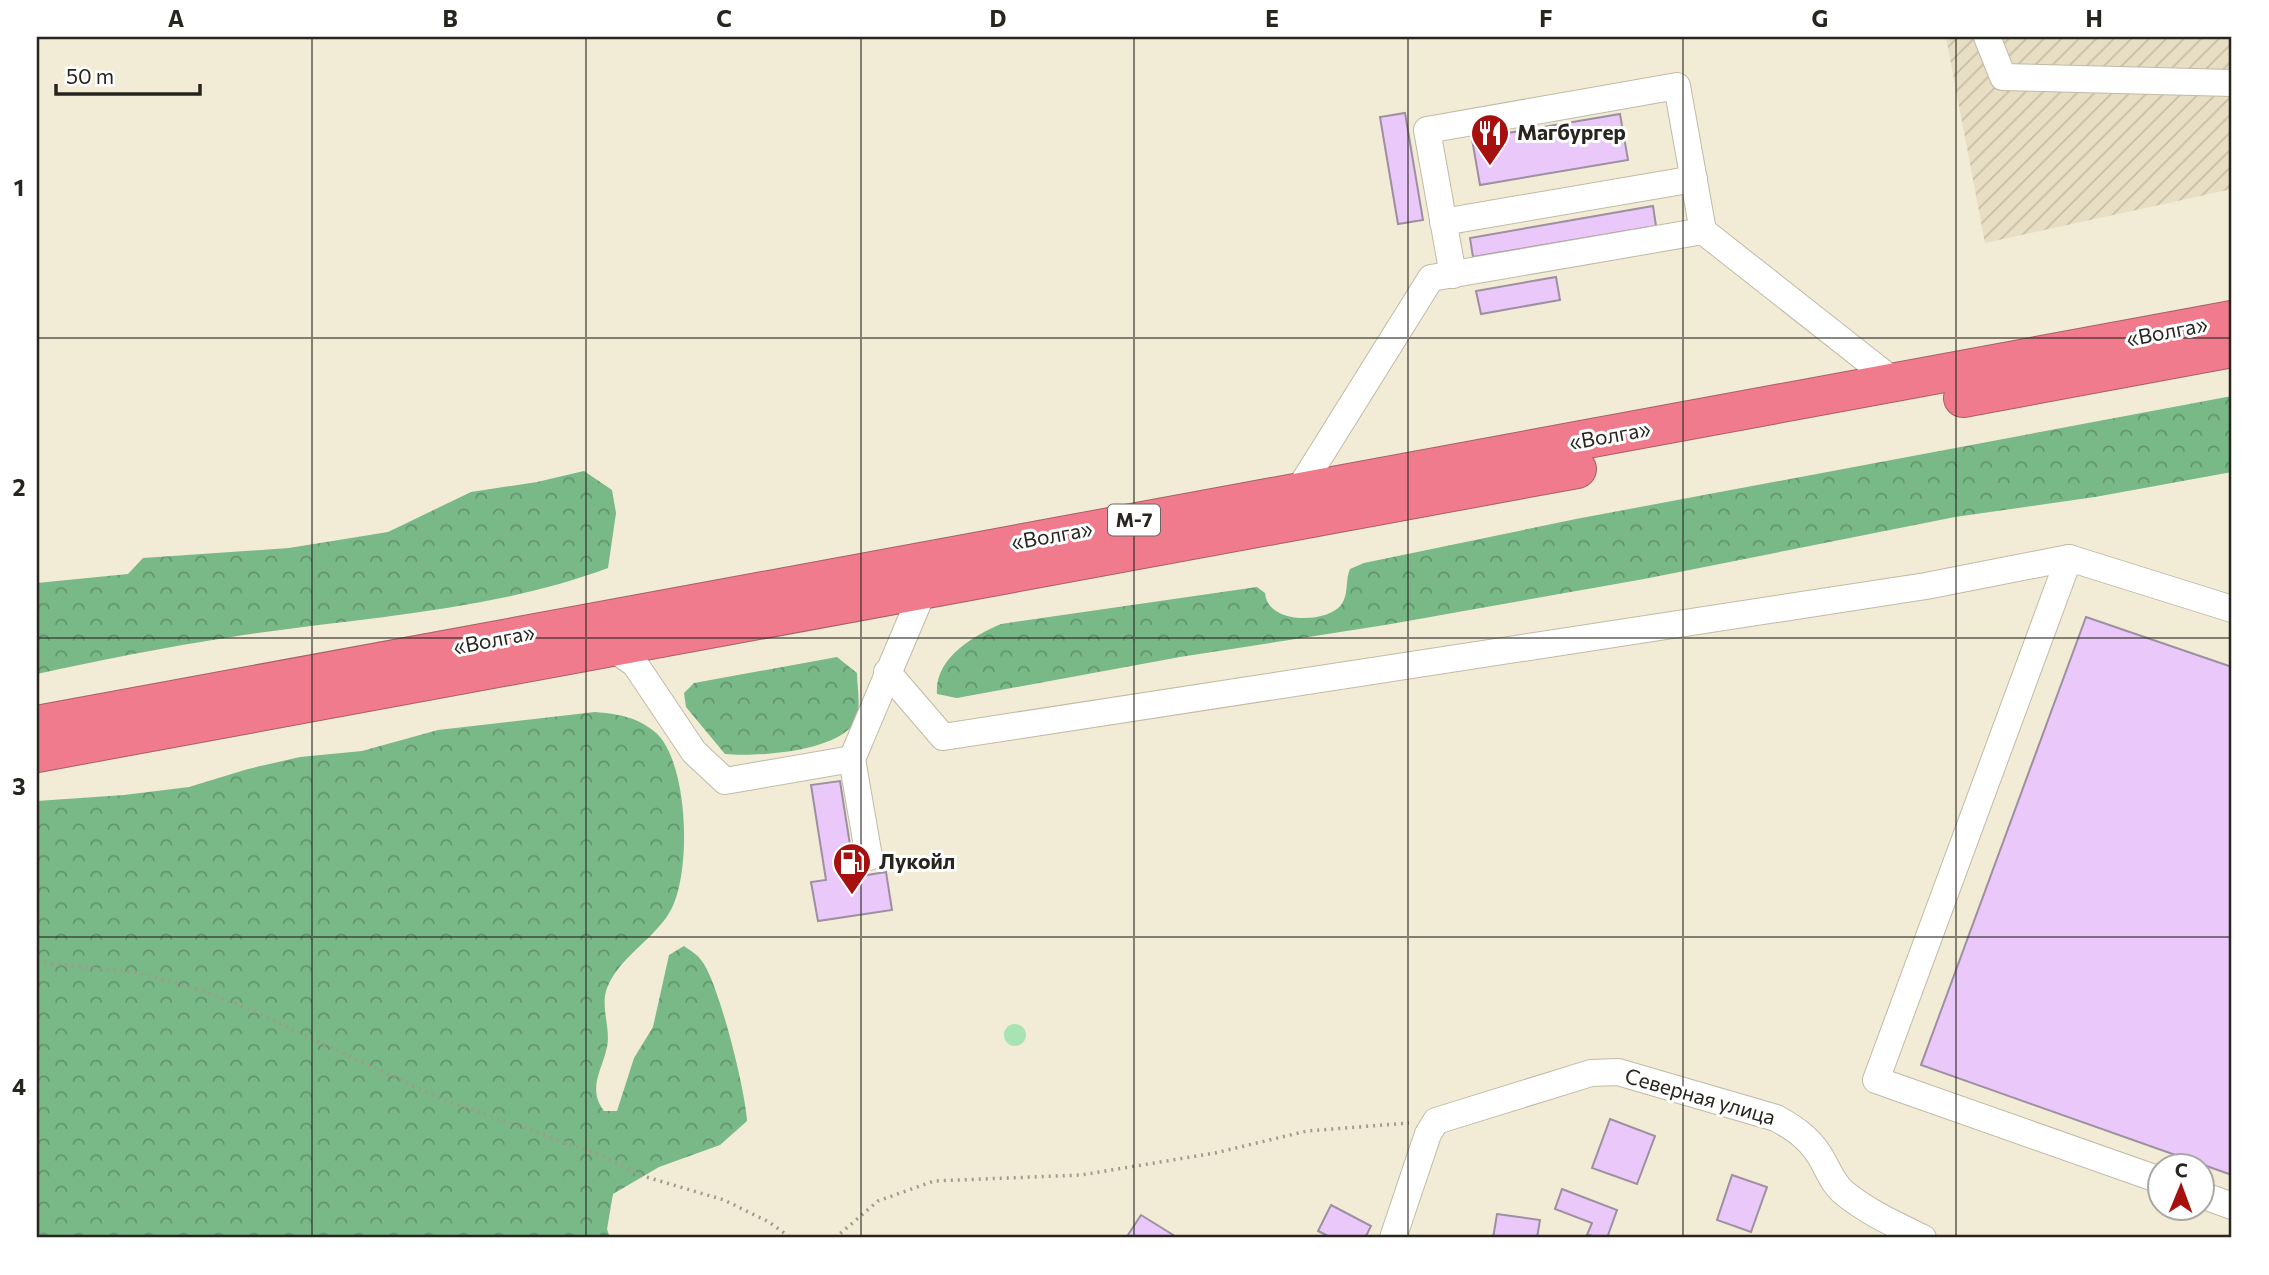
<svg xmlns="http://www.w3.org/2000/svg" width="2269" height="1275" font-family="Commissioner,sans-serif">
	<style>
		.industrial { fill: url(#industrial-furrows) }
		.grass { fill: #a7e3b3 }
		.forest { fill: url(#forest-crowns) }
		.building { fill: #ebc8fa; stroke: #9c90a1; stroke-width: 2 }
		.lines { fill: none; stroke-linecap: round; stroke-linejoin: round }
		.minor-casing { stroke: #c1baa6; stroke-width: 28 }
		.highway-casing { stroke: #aa5d66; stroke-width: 40 }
		.path { stroke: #a09b8c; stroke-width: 3.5; stroke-dasharray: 2 5; stroke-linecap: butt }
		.minor { stroke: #fff; stroke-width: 26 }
		.highway { stroke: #f07b8d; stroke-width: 38 }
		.grid { fill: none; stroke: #27251d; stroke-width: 2; stroke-opacity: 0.55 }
		.labels { text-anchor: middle; stroke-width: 6; stroke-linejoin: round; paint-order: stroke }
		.shield { fill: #fff; stroke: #686661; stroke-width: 2 }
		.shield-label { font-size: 19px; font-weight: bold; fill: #27251d }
		.poi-label { font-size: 21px; font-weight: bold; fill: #27251d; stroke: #fff; text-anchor: start }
		.street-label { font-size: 21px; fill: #27251d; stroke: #fff }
		.neatline { fill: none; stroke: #27251d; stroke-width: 2.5 }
		.grid-label { font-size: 23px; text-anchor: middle; font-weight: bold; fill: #27251d }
	</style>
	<defs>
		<pattern id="industrial-furrows" width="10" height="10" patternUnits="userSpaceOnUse" patternTransform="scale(1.75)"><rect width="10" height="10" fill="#e7dec3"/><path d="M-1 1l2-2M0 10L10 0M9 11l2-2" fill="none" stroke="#c6bea7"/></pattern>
		<pattern id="forest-crowns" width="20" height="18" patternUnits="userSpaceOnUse" patternTransform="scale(1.75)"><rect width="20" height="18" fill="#79b887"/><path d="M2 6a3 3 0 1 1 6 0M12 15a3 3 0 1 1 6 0" fill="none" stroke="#63956e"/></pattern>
	</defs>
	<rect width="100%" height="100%" fill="#f2ebd6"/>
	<polygon class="industrial" points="1946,37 2232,37 2232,189 1985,243"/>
	<circle class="grass" cx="1015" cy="1035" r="11"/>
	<g class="forest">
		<path d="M2232,396v76l-137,25 -140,20 -311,62 -259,46 -205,32 -223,41 -20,-4c-3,-35 36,-58 64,-70l256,-37 8,6c2,31 61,31 76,12 8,-10 4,-25 9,-36l14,-6 212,-44z"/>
		<path d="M584,471l28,19 4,23 -8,55c-121,45 -250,49 -377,69 -65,10 -130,23 -194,37v-91l91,-9 15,-16 146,-10 99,-16 83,-40 66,-10z"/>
		<path d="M837,657l20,16c0,16 6,40 -5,53 -22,26 -96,31 -127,28l-39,-47 -2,-14 10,-10z"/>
		<path d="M595,712c23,2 42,5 60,20 34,28 38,147 13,183 -18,27 -48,42 -61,73 -7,18 4,41 0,59 -5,24 -20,41 -3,64h13l17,-53 19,-31 16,-72 15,-9c5,4 13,8 17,14 17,19 45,133 46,161l-27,24 -61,22 -46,27 -6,35 3,9h-573v-437l87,-6 65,-8 59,-18 52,-12 62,-6 76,-21z"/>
	</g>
	<g class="building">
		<polygon points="1405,113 1423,220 1398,224 1380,117"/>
		<polygon points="1620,114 1628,160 1480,185 1472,139"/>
		<polygon points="1653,206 1656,226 1473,257 1470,238"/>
		<polygon points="1556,277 1560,300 1481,314 1476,291"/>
		<polygon points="2086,617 2232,667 2232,1175 1921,1065"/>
		<polygon points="840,781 855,877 886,872 892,910 818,921 811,882 826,880 811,785"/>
		<polygon points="1610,1119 1655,1136 1637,1184 1592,1168"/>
		<polygon points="1732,1175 1767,1187 1751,1232 1717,1220"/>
		<polygon points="1562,1189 1617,1210 1607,1238 1587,1235 1592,1223 1555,1209"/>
		<polygon points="1331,1205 1371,1226 1365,1238 1332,1238 1318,1231"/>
		<polygon points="1497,1214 1540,1220 1537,1238 1493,1238"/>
		<polygon points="1141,1215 1178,1238 1126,1238"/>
	</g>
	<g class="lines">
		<defs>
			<g id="minor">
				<polyline points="1987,37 2003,77 2232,83"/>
				<polyline points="1443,222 1694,179"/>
				<polyline points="1453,275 1427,130 1677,86 1703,231"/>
				<polyline points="1298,491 1431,278 1703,231 1896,383"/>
				<polyline points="2069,558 1876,1080 2160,1180"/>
				<polyline points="611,647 635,664 694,752 725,781 852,759 924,589"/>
				<polyline points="887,672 943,737 1926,586 2069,558 2232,609"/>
				<polyline points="852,759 869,857"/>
				<polyline points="2202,1195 2232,1206"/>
				<path d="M1393,1238l35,-104 8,-13 155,-48 27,-1 158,46c22,12 38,24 49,47 6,11 9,19 18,27 24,20 53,33 80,46"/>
			</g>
			<g id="highway">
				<polyline points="1963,398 2232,348"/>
				<polyline points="37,725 2232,320"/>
				<polyline points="37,753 1577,469"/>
			</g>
		</defs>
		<use href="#minor" class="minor-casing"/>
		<use href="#highway" class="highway-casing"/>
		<g class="path">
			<polyline points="37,962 136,973 191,987 240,1005 441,1099 598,1154 643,1176 724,1200 769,1222 791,1238"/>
			<polyline points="795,1238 809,1238"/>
			<polyline points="835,1238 878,1201 934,1181 1081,1175 1215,1153 1307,1131 1409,1123"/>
		</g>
		<use href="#minor" class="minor"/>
		<use href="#highway" class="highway"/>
	</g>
	<path class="grid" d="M312,37v1201M586,37v1201M861,37v1201M1134,37v1201M1408,37v1201M1683,37v1201M1956,37v1201M37,338h2195M37,638h2195M37,937h2195"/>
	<defs>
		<symbol id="restaurant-pin" viewBox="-11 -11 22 30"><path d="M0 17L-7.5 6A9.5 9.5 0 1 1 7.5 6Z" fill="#a6100f" stroke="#fff"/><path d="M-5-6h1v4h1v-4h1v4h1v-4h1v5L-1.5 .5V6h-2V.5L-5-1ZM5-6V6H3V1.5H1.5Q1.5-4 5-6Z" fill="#fff"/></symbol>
		<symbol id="fuel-pin" viewBox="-11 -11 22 30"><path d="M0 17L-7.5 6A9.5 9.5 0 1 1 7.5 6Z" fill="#a6100f" stroke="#fff"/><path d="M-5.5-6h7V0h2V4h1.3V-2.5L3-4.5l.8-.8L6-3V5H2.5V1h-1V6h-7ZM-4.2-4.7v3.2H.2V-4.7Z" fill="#fff"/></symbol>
	</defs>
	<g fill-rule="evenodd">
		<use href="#restaurant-pin" x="1468" y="111" width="44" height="60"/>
		<use href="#fuel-pin" x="830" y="840" width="44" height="60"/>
	</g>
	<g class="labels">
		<rect class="shield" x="1108" y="504.5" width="52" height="31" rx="5"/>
		<g class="shield-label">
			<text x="1134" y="527">М-7</text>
		</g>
		<g class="poi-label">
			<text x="1517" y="140">Магбургер</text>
			<text x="879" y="869">Лукойл</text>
		</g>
		<g class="street-label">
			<text transform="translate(2167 332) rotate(-11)" y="7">«Волга»</text>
			<text transform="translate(1610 436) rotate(-10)" y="7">«Волга»</text>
			<text transform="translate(1052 536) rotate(-10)" y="7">«Волга»</text>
			<text transform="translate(494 640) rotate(-11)" y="7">«Волга»</text>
			<text transform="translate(1700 1097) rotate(16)" y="7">Северная улица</text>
		</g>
	</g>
	<rect width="2269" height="1275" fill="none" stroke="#ffffff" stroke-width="77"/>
	<g transform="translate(2181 1187) rotate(1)"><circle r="33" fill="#ffffff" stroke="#a9a8a5" stroke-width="2"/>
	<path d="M0-5L12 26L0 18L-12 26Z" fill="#a6100f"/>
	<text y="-10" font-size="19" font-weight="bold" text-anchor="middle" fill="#27251d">С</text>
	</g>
	<path d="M56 84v10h144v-10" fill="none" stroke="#27251d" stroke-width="3.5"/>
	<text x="66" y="84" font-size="21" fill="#27251d" stroke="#ffffff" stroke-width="5" paint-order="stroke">50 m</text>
	<rect x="38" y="38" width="2192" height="1198" class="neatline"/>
	<g class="grid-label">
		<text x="176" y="27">A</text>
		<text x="450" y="27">B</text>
		<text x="724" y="27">C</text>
		<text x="998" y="27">D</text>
		<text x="1272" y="27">E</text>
		<text x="1546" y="27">F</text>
		<text x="1820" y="27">G</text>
		<text x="2094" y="27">H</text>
		<text x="19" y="196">1</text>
		<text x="19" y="496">2</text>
		<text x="19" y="795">3</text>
		<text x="19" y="1095">4</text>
	</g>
</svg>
